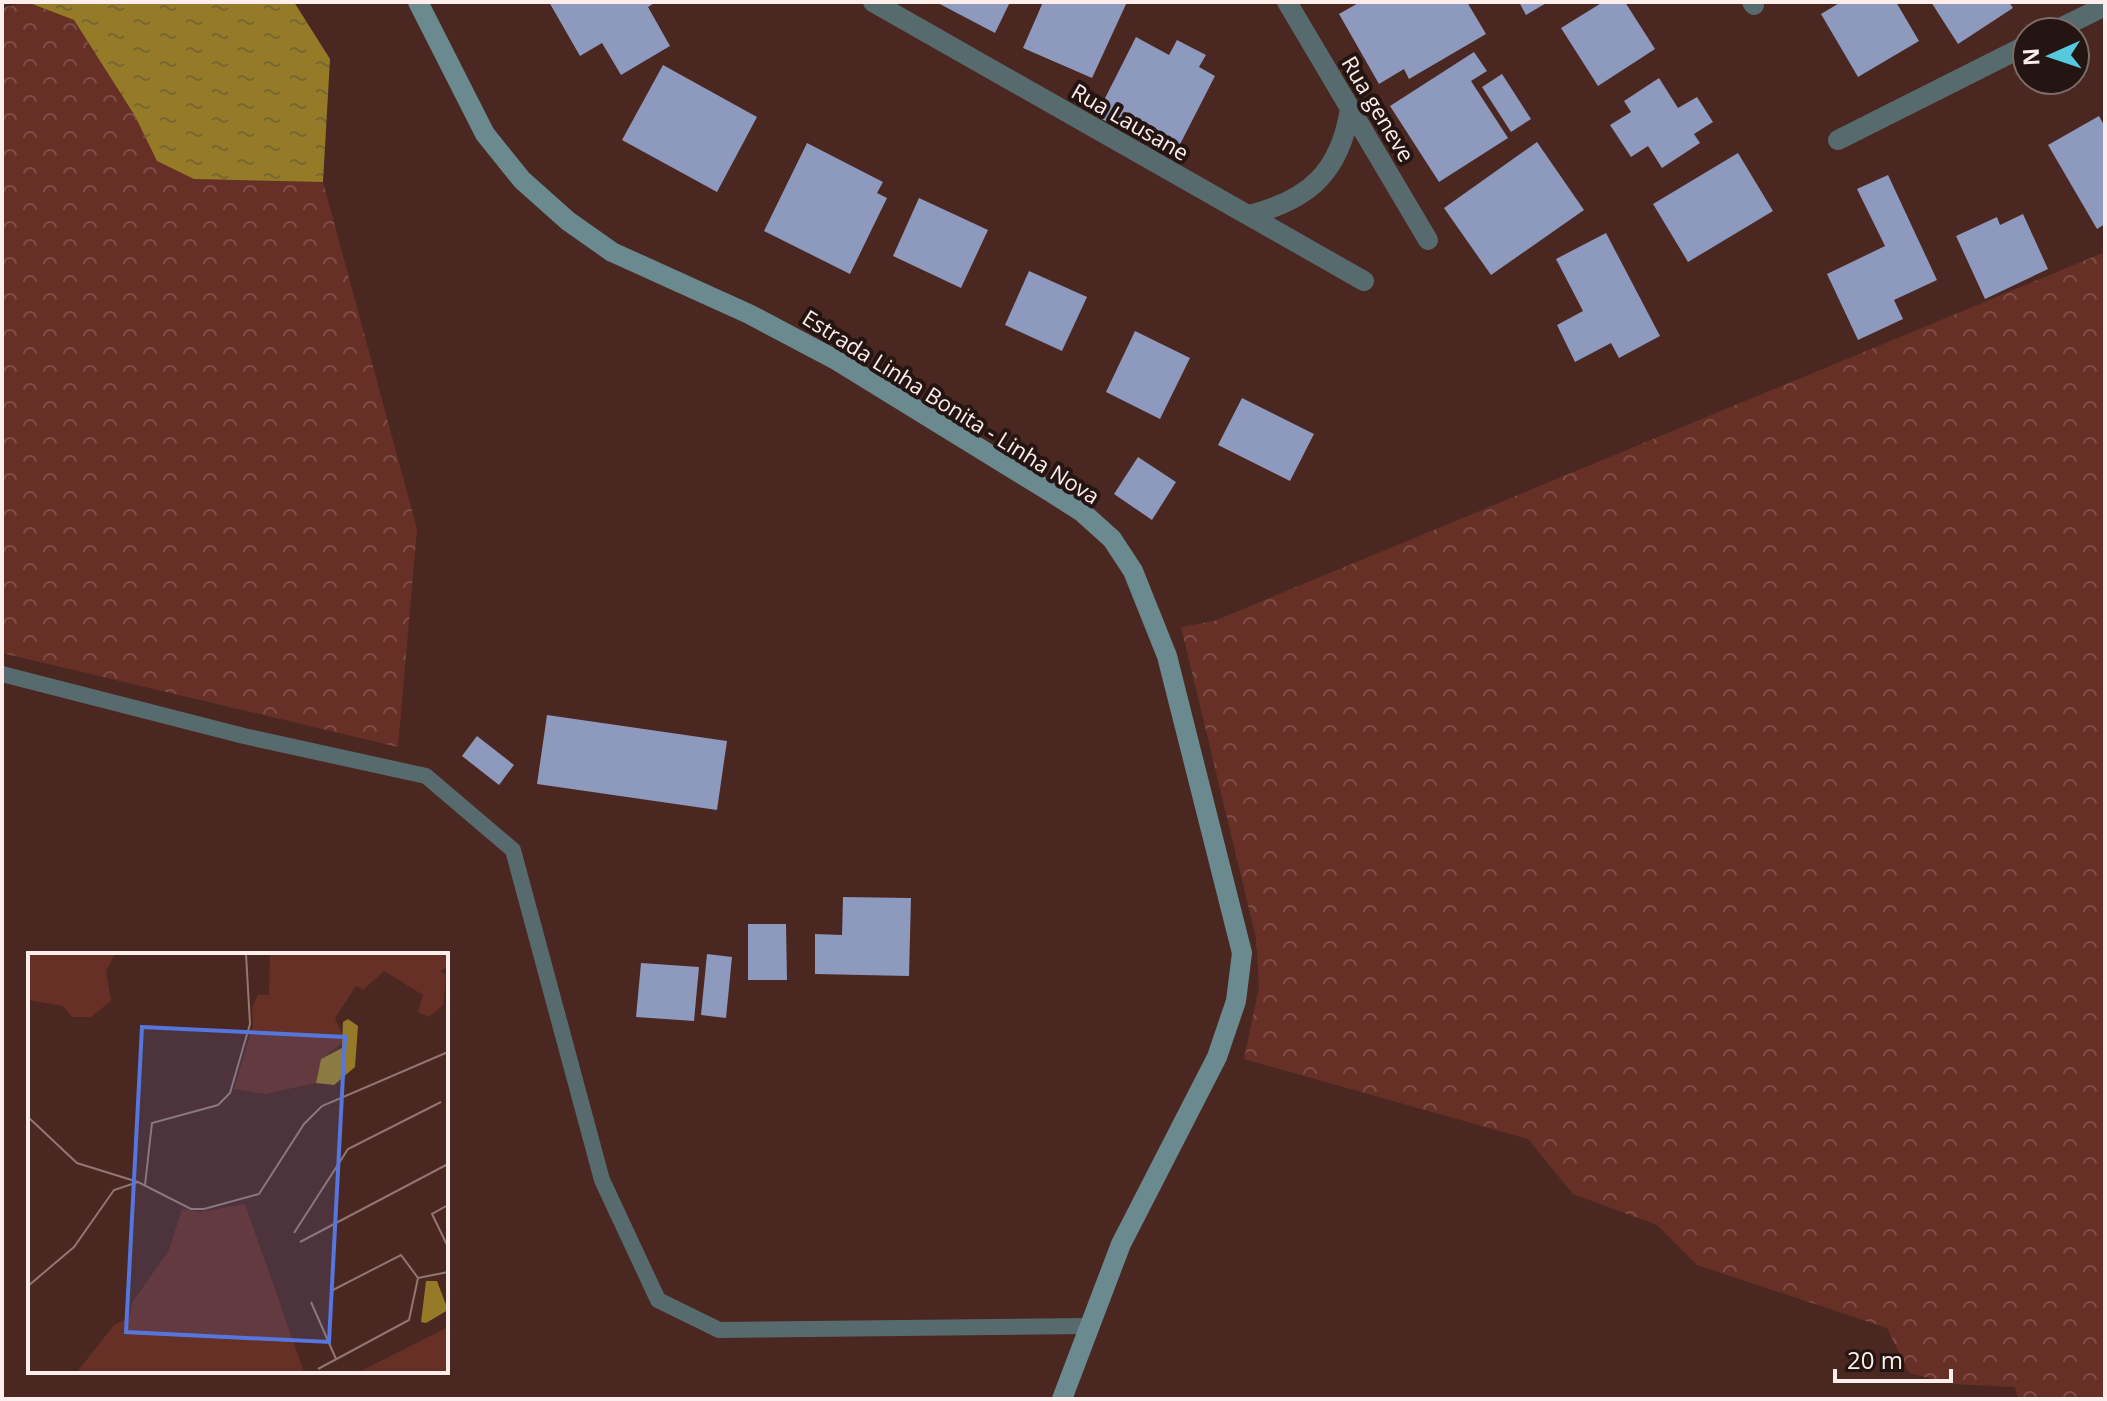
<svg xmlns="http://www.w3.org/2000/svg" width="2107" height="1401" font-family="'Open Sans',sans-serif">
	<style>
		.forest { fill: url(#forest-crowns) }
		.water { fill: url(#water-ripples) }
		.building { fill: #8d99bd }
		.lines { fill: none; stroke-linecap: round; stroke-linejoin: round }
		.lane { stroke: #576b6f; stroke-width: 16 }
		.street { stroke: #576b6f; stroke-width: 20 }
		.secondary { stroke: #6a8a90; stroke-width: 20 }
		.labels { text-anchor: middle; stroke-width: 8; stroke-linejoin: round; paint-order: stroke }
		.street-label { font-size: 22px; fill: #fdeeeb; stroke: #251512 }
		.inset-road { fill: none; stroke: #927771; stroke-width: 2 }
		.view { fill: #5576dd; fill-opacity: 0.15; stroke: #5576dd; stroke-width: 4 }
		.inset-edge { fill: none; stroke: #fdeeeb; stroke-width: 4 }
	</style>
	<defs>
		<pattern id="forest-crowns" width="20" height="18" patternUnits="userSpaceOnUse" patternTransform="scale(2)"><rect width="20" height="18" fill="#673026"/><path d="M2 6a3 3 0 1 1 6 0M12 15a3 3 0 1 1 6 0" fill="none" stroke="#7e4e46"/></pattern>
		<pattern id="water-ripples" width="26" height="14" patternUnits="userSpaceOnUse" patternTransform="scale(2)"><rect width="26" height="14" fill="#957b27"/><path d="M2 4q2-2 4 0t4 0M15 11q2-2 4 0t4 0" fill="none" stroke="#786633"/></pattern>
	</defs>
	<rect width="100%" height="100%" fill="#4a2720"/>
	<g class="forest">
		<polygon points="27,2 74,20 135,116 158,161 195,179 323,182 417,529 398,747 2,653 2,8"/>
		<polygon points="2105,252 2105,1399 2018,1399 2015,1387 1953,1384 1909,1373 1887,1328 1697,1265 1657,1225 1573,1194 1528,1139 1244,1059 1259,987 1256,938 1181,627 1214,621"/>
	</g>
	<polygon class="water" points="27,2 294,2 330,59 323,182 194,179 157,161 135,116 74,20"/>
	<g class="building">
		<polygon points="549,2 656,2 648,7 670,46 621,75 602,43 580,56"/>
		<polygon points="936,2 1010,2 995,33"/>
		<polygon points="1043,2 1127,2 1092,78 1023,48"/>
		<polygon points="1360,2 1467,2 1486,34 1409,79 1404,69 1379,84 1339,14"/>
		<polygon points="1519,2 1548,2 1526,15"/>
		<polygon points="1603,2 1625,2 1655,49 1598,86 1561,28"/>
		<polygon points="1841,2 1896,2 1919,41 1858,77 1821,14"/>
		<polygon points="1931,2 2009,2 2013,8 1958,44"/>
		<polygon points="1136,37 1169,55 1177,40 1206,55 1199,67 1215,76 1174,156 1096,116"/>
		<polygon points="1474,52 1487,71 1471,81 1508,138 1439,182 1390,106"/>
		<polygon points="663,65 757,117 717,192 622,140"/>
		<polygon points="1502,74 1531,119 1511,132 1482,87"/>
		<polygon points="1659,78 1678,108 1697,97 1713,122 1694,134 1700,143 1662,168 1648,146 1631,157 1610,125 1631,112 1624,101"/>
		<polygon points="2099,116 2105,127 2105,224 2097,229 2048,145"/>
		<polygon points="1537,142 1584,210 1491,275 1444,208"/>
		<polygon points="807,143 883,182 877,193 887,198 850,274 764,231"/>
		<polygon points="1738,153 1773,211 1688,262 1653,204"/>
		<polygon points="1888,175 1937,280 1894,300 1903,319 1858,340 1827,274 1885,246 1857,189"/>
		<polygon points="919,198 988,230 961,288 893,256"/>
		<polygon points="2023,214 2048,269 1985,299 1956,236 1997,217 2000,225"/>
		<polygon points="1606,233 1660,336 1619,358 1611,343 1575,362 1557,325 1583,311 1556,259"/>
		<polygon points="1029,271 1087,297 1062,351 1005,325"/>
		<polygon points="1135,331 1190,358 1160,419 1106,392"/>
		<polygon points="1242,398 1314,434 1290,481 1218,445"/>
		<polygon points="1138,457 1176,482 1152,520 1114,494"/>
		<polygon points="547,715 727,741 717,810 537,784"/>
		<polygon points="477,736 514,765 499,785 462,756"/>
		<polygon points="843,897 911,898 909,976 815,974 815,934 842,935"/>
		<polygon points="748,924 786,924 787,980 748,980"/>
		<polygon points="707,954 732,957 726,1018 701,1015"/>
		<polygon points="641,963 699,967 694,1021 636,1017"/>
	</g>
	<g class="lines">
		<polyline class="lane" points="2,674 244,736 426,776 513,850 602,1180 658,1300 719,1330 1087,1326"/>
		<g class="street">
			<polyline points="873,2 1364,281"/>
			<polyline points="1287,2 1428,240"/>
			<polyline points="1752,2 1754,5"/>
			<polyline points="2052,32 2105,6"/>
			<polyline points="1838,140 2027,45"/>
			<path d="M1249,215c60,-15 91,-43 101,-106"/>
		</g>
		<polyline class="secondary" points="418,2 485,134 522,180 568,221 612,252 749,314 836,360 1049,491 1082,512 1112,539 1133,571 1167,656 1242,953 1236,1001 1217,1057 1121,1244 1062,1399"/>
	</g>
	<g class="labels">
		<g class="street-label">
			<text transform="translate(1378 109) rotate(59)" y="8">Rua geneve</text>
			<text transform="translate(1130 122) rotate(30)" y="8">Rua Lausane</text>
			<text transform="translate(951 407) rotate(32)" y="8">Estrada Linha Bonita - Linha Nova</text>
		</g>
	</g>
	<g transform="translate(28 953)">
		<rect width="420" height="420" fill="#4a2720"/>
		<path d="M0,1h87l-9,17 5,30 -20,16h-19l-9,-11 -35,-6zM242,1h177l1,13 -8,4 6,4 -3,30 -14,12 -11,-5 5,-17 -39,-24 -21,19 -7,-4 -21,32 10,23 -24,18 -5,24 -51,11 -31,-5 19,-63 -1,-18 6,-13h11zM217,251l59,168h-227l37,-47 15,-7 3,-15 37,-53 13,-41 18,3zM420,374v45h-89z" fill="#673026"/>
		<path d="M320,66l10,7 -3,41 -21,18 -18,-2 5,-24 21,-11 1,-26zM398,328h11l11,29 -22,13 -5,-1z" fill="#957b27"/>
		<path class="inset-road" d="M0,164l49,46 61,19 53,27h13l55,-15 45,-70 18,-18 126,-54M117,232l7,-62 66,-18 12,-12 20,-69 -4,-70M420,252l-16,9 16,33M266,280l54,-84 93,-47M272,289l148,-78M390,325l30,-6M0,333l46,-39 40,-57 24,-8M303,338l70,-36 17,23M283,349l25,57M290,416l91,-49 9,-42"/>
		<path class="view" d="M114,74l203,10 -16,305 -203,-10z"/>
		<rect width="420" height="420" class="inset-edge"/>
	</g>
	<rect width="2107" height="1401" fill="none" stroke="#fdeeeb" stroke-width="8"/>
	<g transform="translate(2051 56) rotate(267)"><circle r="38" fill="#251512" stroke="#7b6c69" stroke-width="2"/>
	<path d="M0-6L14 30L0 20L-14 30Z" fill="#55cadf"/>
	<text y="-12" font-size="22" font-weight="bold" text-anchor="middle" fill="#fdeeeb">N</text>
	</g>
	<path d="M1835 1369v12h116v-12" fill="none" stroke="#fdeeeb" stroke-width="4"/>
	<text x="1847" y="1369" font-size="24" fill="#fdeeeb" stroke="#251512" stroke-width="6" paint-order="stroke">20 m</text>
</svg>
